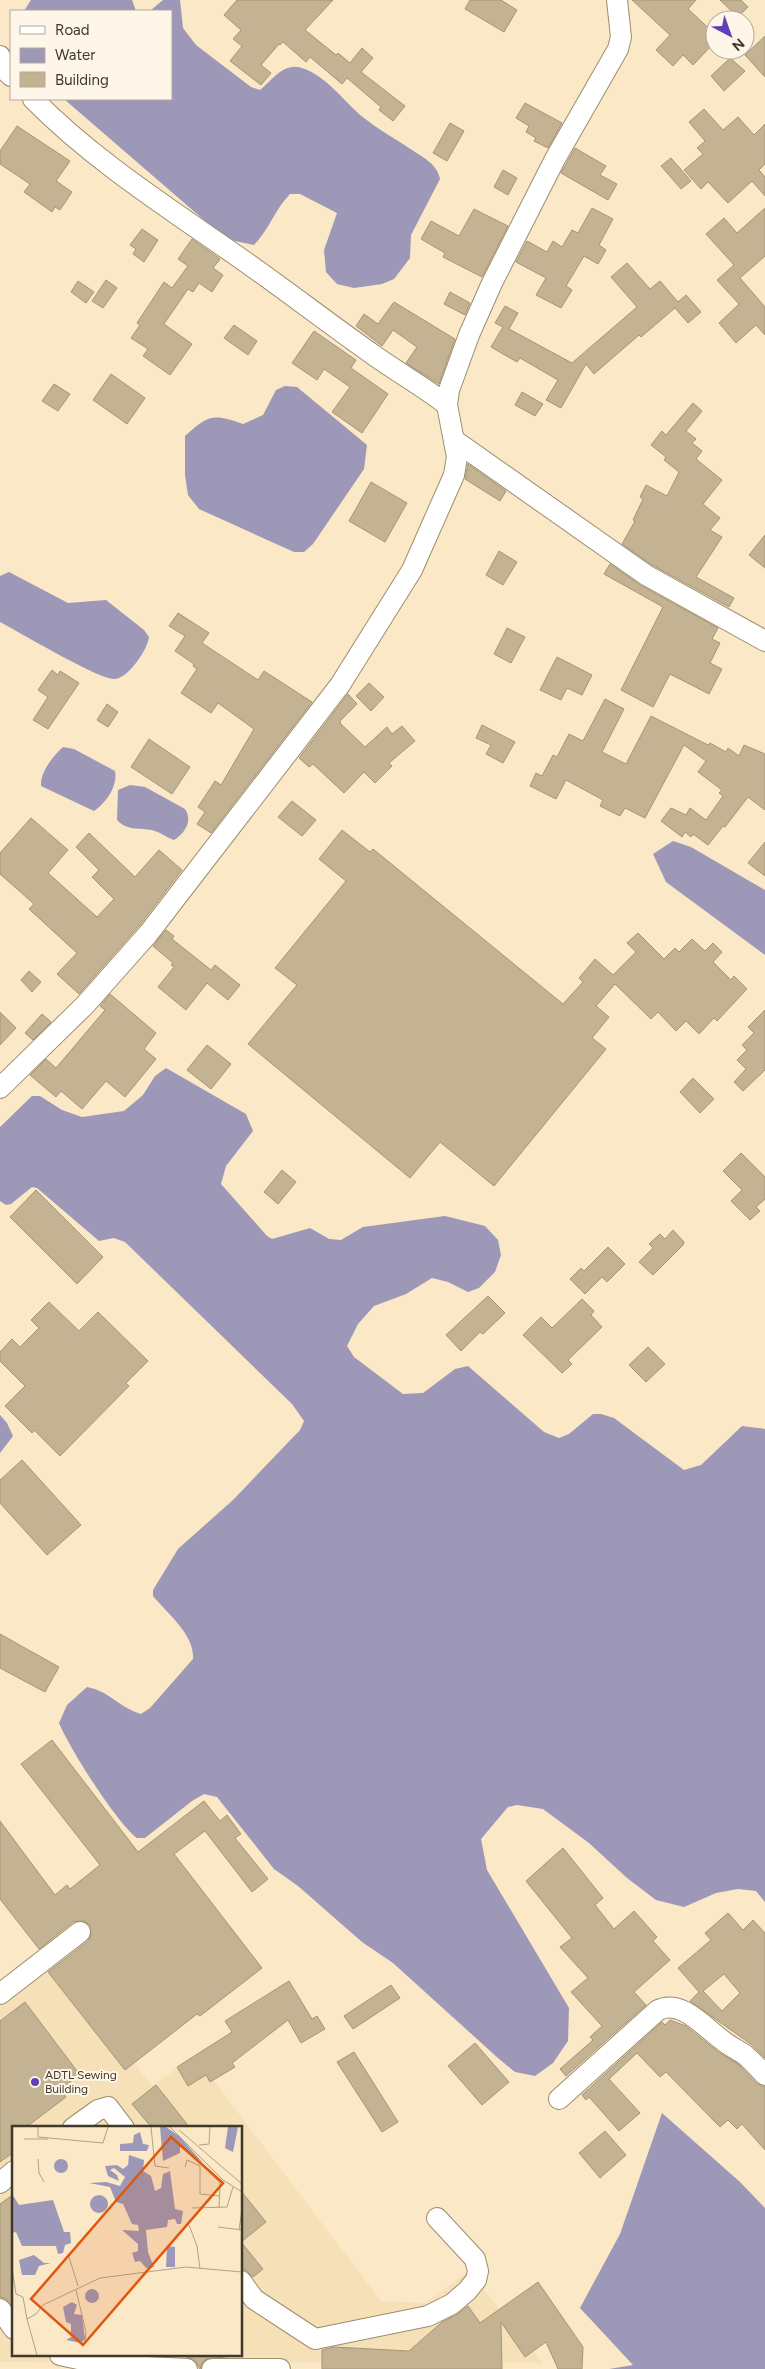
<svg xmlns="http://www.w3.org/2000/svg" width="765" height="2369" font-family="Figtree,sans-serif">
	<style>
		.built { fill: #f5e0b7; fill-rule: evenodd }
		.water { fill: #9d97b8 }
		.building { fill: #c4b393; stroke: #a69576; fill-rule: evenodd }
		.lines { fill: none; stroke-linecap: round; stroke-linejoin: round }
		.minor-casing { stroke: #9d8d6e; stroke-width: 22 }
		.minor { stroke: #fff; stroke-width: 20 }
		.poi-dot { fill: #643eb6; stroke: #fef6e9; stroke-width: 2 }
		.labels { text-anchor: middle; stroke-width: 4; stroke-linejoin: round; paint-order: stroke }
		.poi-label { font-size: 12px; fill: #3f382b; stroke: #fef6e9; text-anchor: start }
		.inset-road { fill: none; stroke: #afa289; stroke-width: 1 }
		.view { fill: #e0570e; fill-opacity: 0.15; stroke: #e0570e; stroke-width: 2.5 }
		.inset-edge { fill: none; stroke: #3f382b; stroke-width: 2.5 }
	</style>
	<rect width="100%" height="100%" fill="#fae8c7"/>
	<path class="built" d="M53,1958l99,128 43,-30 186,245 44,2 44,-32 74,92 -543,-1v-359zM14,2128h227v227h-227z"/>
	<g class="water">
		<polygon points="31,0 132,0 136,11 24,11"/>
		<path d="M163,0h17l3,28 13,17 55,42 9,3c13,-10 23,-28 42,-22 25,8 42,34 62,50 15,12 32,21 48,32 12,8 25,14 28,29l-29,56 -1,23 -16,21 -12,5 -28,4 -17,-4 -11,-12 -2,-22 13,-37 -37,-19h-10c-15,15 -21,36 -36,51l-28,-6 -162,-140h107v-88h-21z"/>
		<path d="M285,386l12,1 70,58 -3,24 -51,75 -9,8h-10l-95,-43 -11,-14 -3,-20v-39c23,-21 28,-23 58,-12l20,-9 13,-25z"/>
		<path d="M9,572l59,31 38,-3 38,30 5,7c-1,12 -21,42 -35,42 -16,0 -95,-47 -114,-57v-46z"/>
		<path d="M63,747l11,2 41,22c3,15 -9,32 -21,40l-53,-25c-1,-14 12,-30 22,-39z"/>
		<path d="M130,785l15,2 40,22c8,12 0,24 -11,31 -7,-2 -12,-7 -19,-9 -13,-4 -27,1 -38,-11l1,-30z"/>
		<polygon points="673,841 691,847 765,890 765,955 666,882 653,854"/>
		<path d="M166,1068l80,46 7,17 -27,35 -5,18 46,52 5,3 38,-11 19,11 12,1 22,-13 82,-11 40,10 13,14 3,15 -6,17 -16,16 -11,4 -20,-10 -16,-4 -26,16 -32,12 -16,18 -11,22 7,11 49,37 20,-1 32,-24 13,-3 76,66 15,6 10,-4 24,-20h8l13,4 70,52 17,-5 41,-39 23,3v473l-9,-11 -18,-2 -22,4 -32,14 -28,-7 -29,-22 -38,-35 -46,-34 -26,-4 -9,2 -27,32 6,31 82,138 -1,33 -15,22 -18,13 -20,-4 -17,-14 -105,-95 -31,-21 -64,-56 -24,-17 -57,-72 -13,-3 -12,7 -47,37h-8c-21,-16 -67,-89 -78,-115l8,-18 20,-18c22,4 33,21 54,27l9,-6 43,-49c2,-24 -26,-46 -40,-63v-6l25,-41 55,-49 67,-70 4,-9 -12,-17 -167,-162 -11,-4 -15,3 -62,-53 -5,-1 -21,17 -5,1 -6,-4v-74l32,-31h8l22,14 20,7 42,-6 19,-16 12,-19z"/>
		<polygon points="0,1415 7,1423 13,1436 0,1453"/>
		<polygon points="662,2113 740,2182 765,2208 765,2369 609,2369 633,2365 580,2308 620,2234"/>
	</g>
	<g class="building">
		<polygon points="237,0 333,0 305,30 336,55 338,53 350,63 362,48 373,58 361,72 405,106 393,121 379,110 381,107 347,78 342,84 310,57 306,62 283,42 280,45 279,44 261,65 271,73 261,85 230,61 242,46 233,39 241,30 224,15"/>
		<polygon points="470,0 501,0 517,10 504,32 465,9"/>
		<polygon points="632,0 696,0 688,9 715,34 715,42 693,65 683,55 673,66 656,50 670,35"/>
		<polygon points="720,0 741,0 748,7 738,17"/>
		<polygon points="765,36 765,77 745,55"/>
		<polygon points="730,58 745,71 724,91 711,76"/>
		<polygon points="525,103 562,123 548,148 534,141 536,138 526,132 529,126 516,118"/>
		<polygon points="704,109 723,130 738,117 754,135 765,124 765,164 759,170 765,177 765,196 752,181 728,203 708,182 701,189 684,170 703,154 697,148 705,141 689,122"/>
		<polygon points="450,123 464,131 447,161 433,153"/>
		<polygon points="17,126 70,161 56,181 72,192 60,210 55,207 52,212 24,192 30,184 0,164 0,151"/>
		<polygon points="575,148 606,166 600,175 617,184 608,200 561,173"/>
		<polygon points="671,158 691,181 681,189 661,166"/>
		<polygon points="503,170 517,178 508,195 494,187"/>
		<polygon points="592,208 613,219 599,245 606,250 598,264 584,256 566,286 572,290 561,308 536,295 546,278 516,262 527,241 547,252 553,241 562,247 572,230 578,233"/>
		<polygon points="765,208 765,256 740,278 765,307 765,335 756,325 736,343 719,323 739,304 717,280 734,265 706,234 724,218 737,233"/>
		<polygon points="474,209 508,226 482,277 443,257 445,253 421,239 431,221 459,236"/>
		<polygon points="142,229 158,240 144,262 133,254 136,249 130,245"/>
		<polygon points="192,239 220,259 213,268 223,275 212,292 199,283 193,292 188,289 164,324 192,344 170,375 143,356 148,349 131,338 140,325 137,323 164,282 172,288 188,266 178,259"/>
		<polygon points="627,263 650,289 660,281 678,302 686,295 701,312 688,323 675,308 641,337 639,335 594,374 586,364 561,408 546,400 558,380 520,358 517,362 491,347 503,327 495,323 505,306 518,313 509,329 572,363 637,307 611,277"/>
		<polygon points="106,280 117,288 103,308 92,301"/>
		<polygon points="78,281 94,292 86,303 71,292"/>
		<polygon points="450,292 470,303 465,315 444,304"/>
		<polygon points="394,302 455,339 439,384 406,363 417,347 393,330 382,346 356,326 364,314 378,324"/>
		<polygon points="234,325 257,341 248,355 224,338"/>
		<polygon points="314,331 356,360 351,368 388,394 362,433 332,412 350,387 324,369 317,380 292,363"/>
		<polygon points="111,374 145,398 127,424 93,400"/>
		<polygon points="54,384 70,394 58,411 42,401"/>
		<polygon points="522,392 543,404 535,416 515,405"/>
		<polygon points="693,403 702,411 686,431 696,439 692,443 702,451 696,459 722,480 703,504 720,518 710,530 722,537 696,577 734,598 729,607 652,565 622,544 635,521 633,520 643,499 640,497 646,485 667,496 679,472 664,460 666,457 651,445 662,431 666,435"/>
		<polygon points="468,464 506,491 500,501 465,479"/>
		<polygon points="371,482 407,503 385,542 349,521"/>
		<polygon points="765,535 765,568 749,555"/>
		<polygon points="499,551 517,562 503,585 486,575"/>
		<polygon points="610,564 640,585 718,628 712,639 720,643 710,663 722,669 709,694 670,674 653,707 621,690 663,607 604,574"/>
		<polygon points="178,613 209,633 202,643 258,680 264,671 312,702 211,833 197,824 205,812 198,807 215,781 221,785 254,729 218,703 211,713 181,693 197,669 193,666 194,664 175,651 185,636 169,626"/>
		<polygon points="507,628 525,637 511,663 494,654"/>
		<polygon points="557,657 592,675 582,695 567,688 561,700 540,690"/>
		<polygon points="52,670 58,675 60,671 79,683 48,729 33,720 48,697 38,690"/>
		<polygon points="369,683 384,697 371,711 356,696"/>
		<polygon points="348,694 357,704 340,721 341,724 365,747 387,727 392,734 402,726 415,741 389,763 392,766 375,783 364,772 344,793 313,764 309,767 299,758"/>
		<polygon points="605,699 624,709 602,752 626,764 651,716 708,745 710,743 726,752 728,748 739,756 744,745 765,754 765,810 748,797 725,827 723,826 708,845 693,834 691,837 685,832 682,837 661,821 671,808 686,815 690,808 706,820 723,796 719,793 722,790 698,772 706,761 684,745 645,818 625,808 620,816 600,806 603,800 566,780 556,799 530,786 536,773 542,776 553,755 557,757 569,734 583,741"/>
		<polygon points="107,704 118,712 108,727 97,720"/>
		<polygon points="482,725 515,742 503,763 486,754 491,745 476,738"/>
		<polygon points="149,739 190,767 172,794 131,767"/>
		<polygon points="292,801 316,820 302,836 278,817"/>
		<polygon points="31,818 68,850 48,873 97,917 114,899 92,877 99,870 76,847 89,833 135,877 159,850 182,870 139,926 79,994 57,974 77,953 29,909 34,904 0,874 0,853"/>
		<polygon points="342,830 370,852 373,849 563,1004 583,982 579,978 595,959 613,975 636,952 627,943 638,933 664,959 675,948 679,952 692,939 705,951 713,943 722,952 713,962 731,980 734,976 747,989 717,1021 714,1018 699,1034 686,1021 676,1031 658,1012 651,1019 615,984 596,1006 609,1017 592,1038 606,1049 494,1186 440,1142 410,1178 248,1044 297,985 275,968 346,881 319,859"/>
		<polygon points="765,842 765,876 748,863"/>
		<polygon points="166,930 174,936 172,939 211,970 215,965 240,985 228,1000 207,983 186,1010 158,987 174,967 171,965 173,963 153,946"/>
		<polygon points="29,971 41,982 32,992 21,980"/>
		<polygon points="110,994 156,1033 144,1049 156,1059 125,1097 106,1081 82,1109 61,1091 56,1097 30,1075 46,1059 56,1068 105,1010 100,1006"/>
		<polygon points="765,1010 765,1070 743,1091 734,1082 746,1069 737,1060 747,1050 742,1045 754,1033 748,1027"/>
		<polygon points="0,1012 16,1028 0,1045"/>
		<polygon points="42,1014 51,1022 33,1040 25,1033"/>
		<polygon points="207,1045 231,1064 211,1089 187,1070"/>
		<polygon points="693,1078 714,1099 700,1113 680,1092"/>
		<polygon points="741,1153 765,1177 765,1199 756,1207 760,1211 750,1220 731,1201 742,1190 723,1171"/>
		<polygon points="282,1170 296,1182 278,1204 264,1192"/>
		<polygon points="36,1190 103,1257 77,1284 10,1217"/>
		<polygon points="673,1230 684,1242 683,1245 653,1275 639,1262 653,1248 649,1244 660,1234 665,1239"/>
		<polygon points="608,1247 625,1264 607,1282 602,1277 585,1294 570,1279 581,1268 584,1271"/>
		<polygon points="488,1296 505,1313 483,1334 480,1332 461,1351 446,1335"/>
		<polygon points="582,1299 594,1311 591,1315 602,1327 568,1360 572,1364 562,1373 523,1335 541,1317 552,1328"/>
		<polygon points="49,1302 79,1331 98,1312 148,1361 126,1383 129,1386 60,1456 34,1430 32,1433 5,1406 25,1386 0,1361 0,1352 12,1339 20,1347 39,1328 31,1320"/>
		<polygon points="648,1347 665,1364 646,1382 629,1365"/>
		<polygon points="22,1460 81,1525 47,1555 0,1503 0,1480"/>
		<polygon points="0,1634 59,1667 45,1692 0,1668"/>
		<polygon points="52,1740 138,1852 204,1801 220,1821 227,1815 241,1834 235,1838 268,1879 252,1892 205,1831 174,1854 262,1968 200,2016 197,2014 125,2070 48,1972 88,1941 91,1936 90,1925 84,1921 73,1922 39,1949 0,1899 0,1821 55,1895 67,1885 70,1889 100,1865 21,1764"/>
		<polygon points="563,1848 603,1898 595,1905 614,1929 634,1911 657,1937 653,1941 670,1960 634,1992 646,2005 566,2076 560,2069 593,2040 590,2037 602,2026 571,1992 588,1978 560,1947 572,1938 526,1881"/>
		<path d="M728,1913l15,17 10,-10 12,13v125l-13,-13 -62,-44 9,-9 -21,-24 33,-28 -6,-7zM724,1974l16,19 -18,18 -19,-20z"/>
		<polygon points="289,1981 312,2019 317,2016 325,2029 301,2043 288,2020 232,2063 235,2067 210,2082 206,2075 188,2086 177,2067 232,2032 225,2021"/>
		<polygon points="391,1985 400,1998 353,2029 344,2016"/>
		<polygon points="25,2002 80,2075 60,2089 66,2097 25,2128 14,2128 14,2152 0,2162 0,2021"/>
		<polygon points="670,2020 686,2026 718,2052 738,2064 757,2084 765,2087 765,2150 742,2124 737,2129 728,2120 720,2127 666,2072 660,2077 637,2053 609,2079 640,2113 619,2131 589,2097 586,2100 582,2095 662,2022 665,2025"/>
		<polygon points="475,2043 509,2082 482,2105 448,2066"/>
		<polygon points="354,2052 398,2122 382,2132 337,2062"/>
		<polygon points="156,2085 168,2100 190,2128 152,2128 132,2104"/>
		<polygon points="605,2131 626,2155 600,2178 579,2153"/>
		<polygon points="241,2191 266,2222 241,2242"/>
		<polygon points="14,2194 14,2308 5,2298 0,2297 0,2204"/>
		<polygon points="241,2242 263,2269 253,2277 246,2270 241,2269"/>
		<polygon points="538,2282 583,2347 582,2369 558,2369 546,2342 525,2357 501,2322 502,2369 322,2369 322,2350 334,2347 409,2351 442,2322 458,2314 468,2306 480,2323"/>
		<polygon points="180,2355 241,2355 207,2359 202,2363 200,2369 194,2359"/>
	</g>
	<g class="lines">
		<defs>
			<g id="minor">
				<polyline points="0,56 5,70 11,76"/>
				<path d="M33,99c60,61 134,108 204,157 46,32 91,67 138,100 24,17 49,31 72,49"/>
				<polyline points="454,440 646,575 765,641"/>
				<polyline points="0,1088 85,1005 148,934 340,685 412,570 454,475 457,457 447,405 449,390 469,335 492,283 555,159 618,49 621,37 617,0"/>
				<polyline points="0,1994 80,1932"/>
				<path d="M559,2099l99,-89c24,-11 46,17 64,30 7,6 16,10 23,15 7,6 13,13 20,20"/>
				<polyline points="73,2128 98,2110 108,2107 124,2128"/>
				<polyline points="0,2183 14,2171"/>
				<polyline points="241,2281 254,2299 315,2339 428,2316 452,2304 467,2291 476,2280 478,2271 475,2259 437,2218"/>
				<polyline points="0,2309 14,2329"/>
				<polyline points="60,2355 106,2365 187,2369"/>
				<polyline points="212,2369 280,2369"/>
			</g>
		</defs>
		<use href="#minor" class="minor-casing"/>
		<use href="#minor" class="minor"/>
	</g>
	<circle class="poi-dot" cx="35" cy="2082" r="5"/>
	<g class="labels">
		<g class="poi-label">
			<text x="45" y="2079">ADTL Sewing<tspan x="45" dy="14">Building</tspan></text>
		</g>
	</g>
	<g transform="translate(12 2126)">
		<rect width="230" height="230" fill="#fae8c7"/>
		<path d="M148,1h6l13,9 24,27 -23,-17v7l-17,8zM216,1h10l-5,25 -8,-4zM128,6l3,12 6,1 -2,6h-27v-7l13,-1 1,-8zM117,29l15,5 -1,11 8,5 4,15 6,-3 2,-14 7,-3 5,38 8,2 -2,13h-4l-2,-5 -7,1 -1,7 -21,3 2,22 6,15 -8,1 -6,-7 -5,1 -3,-9 6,-2v-7l-16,-14 17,1 -1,-6 -6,-1 -9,-20 -7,-2 -6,-15 -21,-4 17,-1 14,4 5,-9 -11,-9 -4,2 7,5 2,6 -11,-5 -3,-10 12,-1 6,4 5,-4zM42 40a7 7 0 1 1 14 0a7 7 0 1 1-14 0ZM0,68l7,11 34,-5 11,32h6l1,11 -6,2 -2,8 -5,1 -2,-8h-34l-6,-14 -4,1zM78 78a9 9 0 1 1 18 0a9 9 0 1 1-18 0ZM155,120l8,1v20h-9zM22,129l10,8h7l-12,3 -4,9h-13l-3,-15zM73 170a7 7 0 1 1 14 0a7 7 0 1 1-14 0ZM60,176l5,3 -3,9 8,1 3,24 -4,4 -15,-3 8,-5h-3v-11l-5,-2 -3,-15z" fill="#9d97b8"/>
		<path class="inset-road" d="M26,1v10l65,6 5,-16M139,1l4,39 14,2M158,1l53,53 19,12M167,4l63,54M12,13h24M187,19l10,-1 1,-17M26,33l1,14 5,9M190,38l18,19 -1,25M173,41l2,-7 13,6v28l19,2M180,82l35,-1 6,-20M177,99l8,21 3,23M206,101l24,3M227,104l3,-21M56,128l10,32M0,142l4,26 7,3 4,22 9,-5 7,-9 57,-27 86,-11 56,5M64,164l10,42 -1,10M15,193l10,36"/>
		<path class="view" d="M159,11l52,46 -140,162 -52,-46z"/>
		<rect width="230" height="230" class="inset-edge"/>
	</g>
	<rect x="10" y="10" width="162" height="90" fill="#fef6e9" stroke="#b2aa9d"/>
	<rect x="20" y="26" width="25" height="8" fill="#ffffff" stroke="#b2aa9d"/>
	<text x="55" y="35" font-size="15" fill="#3f382b">Road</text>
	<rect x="20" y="48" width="25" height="15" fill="#9d97b8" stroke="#b2aa9d"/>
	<text x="55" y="60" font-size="15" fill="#3f382b">Water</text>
	<rect x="20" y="72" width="25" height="15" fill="#c4b393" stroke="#b2aa9d"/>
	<text x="55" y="85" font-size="15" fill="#3f382b">Building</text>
	<g transform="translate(730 35) rotate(139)"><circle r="24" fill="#fef6e9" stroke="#b2aa9d"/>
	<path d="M0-4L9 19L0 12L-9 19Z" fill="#643eb6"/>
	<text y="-8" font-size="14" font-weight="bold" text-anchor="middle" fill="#3f382b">N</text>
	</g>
</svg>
